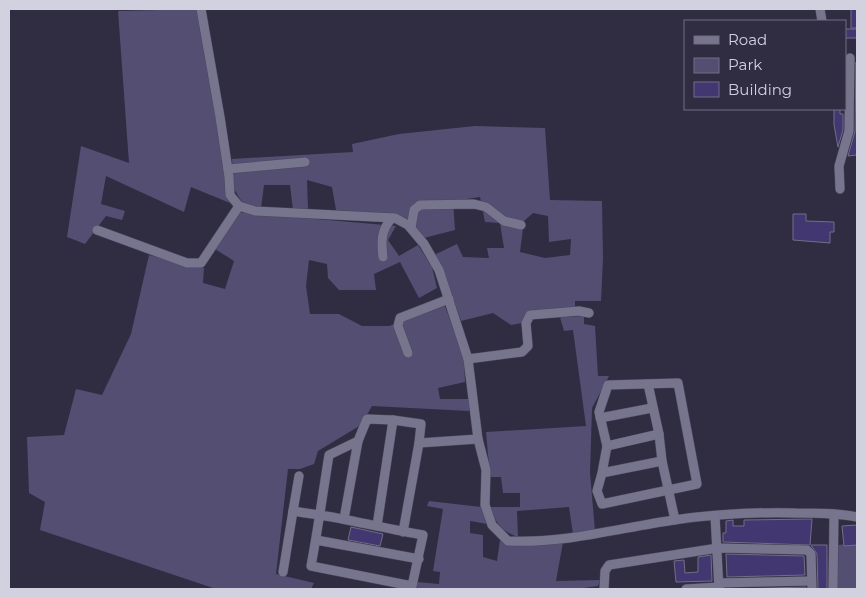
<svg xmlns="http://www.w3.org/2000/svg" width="866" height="598" font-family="Montserrat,sans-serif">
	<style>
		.green { fill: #544e73; fill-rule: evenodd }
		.building { fill: #433772; stroke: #716e87 }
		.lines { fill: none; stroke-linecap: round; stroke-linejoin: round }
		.minor-casing { stroke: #4c495b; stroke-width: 10 }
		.minor { stroke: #77748d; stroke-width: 9 }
	</style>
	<rect width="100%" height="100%" fill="#302c42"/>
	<g class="green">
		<polygon points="199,9 230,203 191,187 184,212 106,176 101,204 125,211 122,220 106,216 85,244 67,237 81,146 129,163 118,11"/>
		<path d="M475,126l70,2 5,72 52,1 1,57 -2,43h-26v9l-48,5 -5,8 -11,2 -18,-12 -32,8 -16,-45 -11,-21 23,-11 6,13 26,1 -2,-10h17l-4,-25 -15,-1 -5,-25 -27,4 2,29 -31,8 -18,-20 -70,-8 -4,-23 -25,-7 1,29 -15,1 -3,-25h-26l-3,23 -19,-6 -8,-13 -2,-30 121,-7 -1,-8 47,-10zM533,213l15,3 1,26 22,-3 -1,16 -25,3 -25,-6 4,-31z"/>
		<polygon points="238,212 396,226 388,240 399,256 418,245 432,267 437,288 419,298 400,262 374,274 376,290 339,290 328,278 327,264 309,260 306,286 310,314 339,314 362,326 389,326 445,306 464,357 465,382 438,388 440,399 470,399 469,411 372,406 361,425 318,451 314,464 300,469 288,469 276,574 314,583 311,589 216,589 40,530 45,502 29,493 27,437 64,435 76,389 102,395 131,334 149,255 204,268 203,283 225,289 234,261 215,249"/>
		<path d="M584,316v8l11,2 3,50h11l-17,32 -2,65 5,58 -22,3 -4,-27 -52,4 1,26c-17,-6 -21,-13 -29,-30h31v-14h-17l-2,-16h-11l-4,-45 100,-6 -13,-96 -9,1 -4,-14z"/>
		<polygon points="429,501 481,507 487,524 470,521 470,533 483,535 483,557 497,561 500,540 509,545 563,542 556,581 600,580 598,586 584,588 584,589 416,589 417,582 439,584 440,572 433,571 443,509 427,506"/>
		<polygon points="857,543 857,589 834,589 838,545"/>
	</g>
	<g class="building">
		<rect x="851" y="9" width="6" height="19"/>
		<rect x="845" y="29" width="12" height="9"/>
		<polygon points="856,62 857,155 848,156 855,131"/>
		<polygon points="834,109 840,109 840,114 843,114 843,130 838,147 834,125"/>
		<polygon points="793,214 806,214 806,221 834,222 834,232 830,232 830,243 793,240"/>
		<polygon points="812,519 810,545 723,542 723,533 726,533 726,521 733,520 733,526 744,526 744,520"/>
		<polygon points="857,525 857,545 844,546 842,526"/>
		<polygon points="351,527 383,534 380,546 348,540"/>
		<polygon points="811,545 827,545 827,589 818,589 817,554"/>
		<polygon points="726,554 804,556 805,575 727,577"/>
		<polygon points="711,555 712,581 676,582 674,561 684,560 685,573 698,572 698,557"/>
		<polygon points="806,587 806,589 736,589"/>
	</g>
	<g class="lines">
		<defs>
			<g id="minor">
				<path d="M201,9l19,108 9,60 1,18 9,11 16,5 140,7 13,7 16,19 15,26 29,89 10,80 8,31 -1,35 7,20 16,16c56,3 111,-13 166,-21 41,-6 82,-8 122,-7 21,0 41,0 61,4"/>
				<polyline points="820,9 822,21"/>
				<polyline points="228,169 305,162"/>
				<polyline points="840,189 839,166 849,131 850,58"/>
				<polyline points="411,228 414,210 420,205 474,204 486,207 504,221 521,225"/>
				<polyline points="97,230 187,263 201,263 239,206"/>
				<path d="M383,257c-2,-16 -2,-27 9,-39"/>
				<polyline points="408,353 398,326 400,318 449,299"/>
				<polyline points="468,359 522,352 528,346 526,323 530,315 579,311 589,313"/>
				<polyline points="648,384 659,434 662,461 675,520"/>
				<polyline points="600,418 652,408"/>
				<polyline points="419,443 478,439"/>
				<polyline points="607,446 659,434"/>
				<polyline points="602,473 607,446 599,412 608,385 678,383 697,484 602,504 597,491 602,473 662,461"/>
				<path d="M299,476l-6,35c18,3 36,5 54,9 26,5 51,11 76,15l-11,51 -101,-20c7,-37 12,-74 18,-111l29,-14 9,-22 26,1 28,4 -2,19 -16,89"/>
				<polyline points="715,516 719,589"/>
				<polyline points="344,519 358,441"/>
				<polyline points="377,526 393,420"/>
				<polyline points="316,540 419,559"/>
				<polyline points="283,572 293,511"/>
				<polyline points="719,583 811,581"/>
				<polyline points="604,589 605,571 609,565 718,548 807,550 811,554 812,589"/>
				<polyline points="686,589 719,587"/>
				<polyline points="833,589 834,514"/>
			</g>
		</defs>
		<use href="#minor" class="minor-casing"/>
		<use href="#minor" class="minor"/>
	</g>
	<rect width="866" height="598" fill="none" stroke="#d2d1df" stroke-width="20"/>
	<rect x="684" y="20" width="162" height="90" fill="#302c42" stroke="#716e81"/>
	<rect x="694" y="36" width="25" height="8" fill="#77748d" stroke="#716e81"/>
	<text x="728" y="45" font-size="15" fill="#d2d1df">Road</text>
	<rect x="694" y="58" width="25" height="15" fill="#544e73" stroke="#716e81"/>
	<text x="728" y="70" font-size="15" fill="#d2d1df">Park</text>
	<rect x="694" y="82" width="25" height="15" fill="#433772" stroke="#716e81"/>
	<text x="728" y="95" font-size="15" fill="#d2d1df">Building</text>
</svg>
